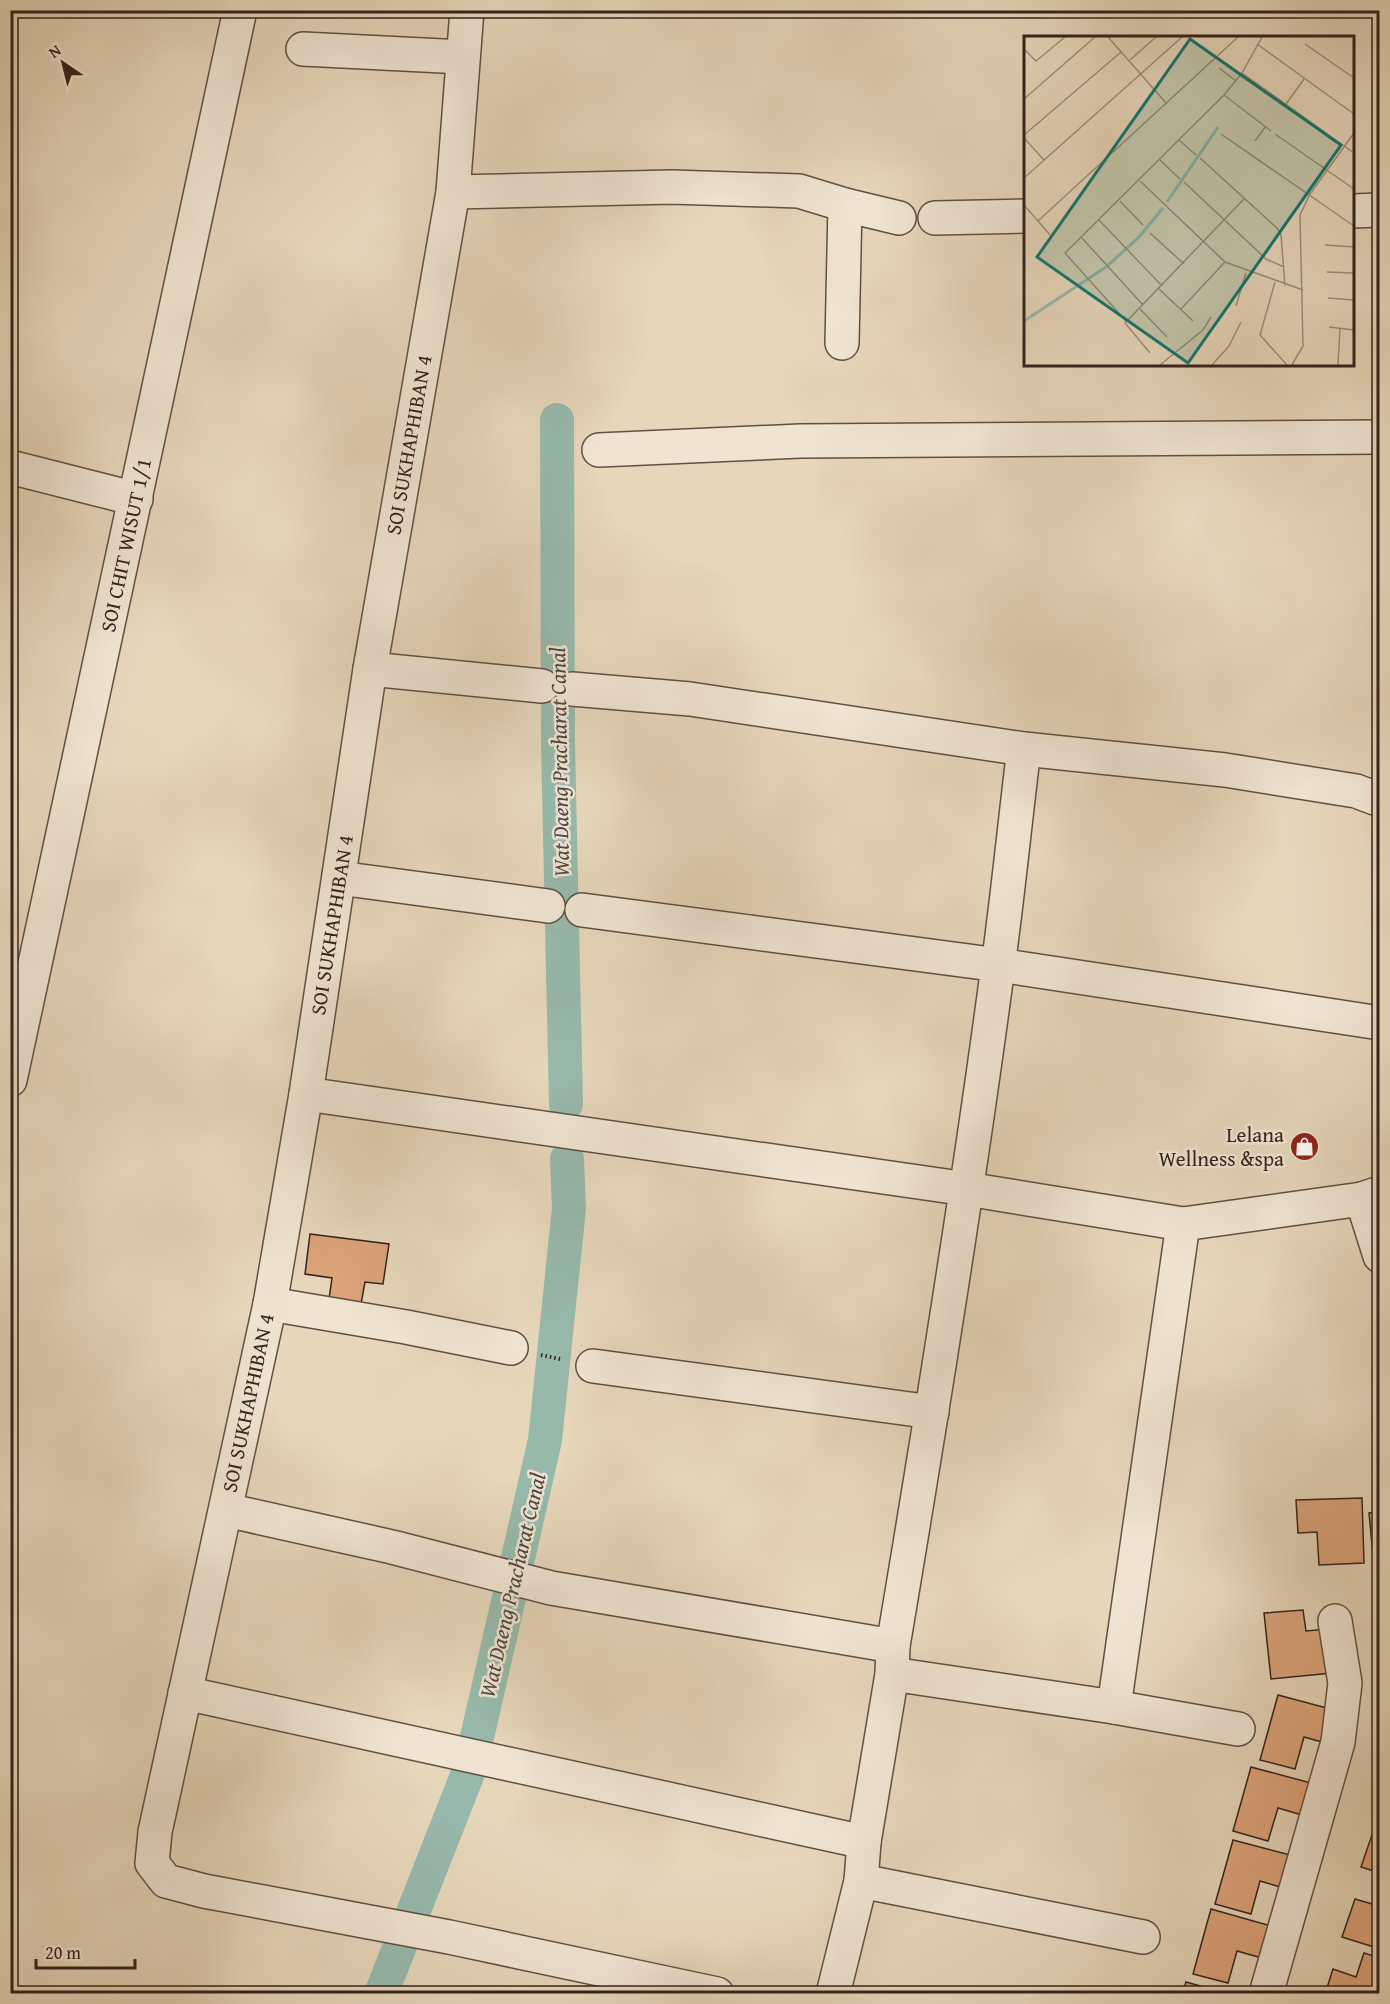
<svg xmlns="http://www.w3.org/2000/svg" width="1390" height="2004" font-family="'Gentium Book Plus',serif">
	<style>
		.lines { fill: none; stroke-linecap: round; stroke-linejoin: round }
		.canal { stroke: #97b9ac; stroke-width: 34 }
		.building { fill: #dda37a; stroke: #33231c; stroke-width: 1.5 }
		.minor-casing { stroke: #605044; stroke-width: 36 }
		.path { stroke: #33231c; stroke-width: 4; stroke-dasharray: 1.5 3; stroke-linecap: butt }
		.minor { stroke: #efe4d2; stroke-width: 33 }
		.labels { text-anchor: middle; stroke-width: 5; stroke-linejoin: round; paint-order: stroke }
		.street-label { font-size: 21px; fill: #33231c; stroke: #efe4d2 }
		.poi-label { font-size: 21px; fill: #33231c; stroke: #efe4d2; text-anchor: end }
		.water-label { font-size: 22px; font-style: italic; fill: #4c4840; stroke: #efe4d2 }
		.inset-river { fill: none; stroke: #97b9ac; stroke-width: 3 }
		.inset-road { fill: none; stroke: #9e8e7b; stroke-width: 1.5 }
		.view { fill: #0f766e; fill-opacity: 0.15; stroke: #0f766e; stroke-width: 3 }
		.inset-edge { fill: none; stroke: #33231c; stroke-width: 3 }
	</style>
	<rect width="100%" height="100%" fill="#e6d6ba"/>
	<filter id="stains"><feTurbulence type="fractalNoise" baseFrequency=".00333" numOctaves="4"/><feColorMatrix values="0 0 0 0 .2 0 0 0 0 .09 0 0 0 0 .02 0 0 0 .5 -.17"/></filter>
	<radialGradient id="worn" r=".72"><stop offset=".6" stop-color="#630" stop-opacity="0"/><stop offset="1" stop-color="#630" stop-opacity=".3"/></radialGradient>
	<g class="lines">
		<g class="canal">
			<polyline points="557,420 558,746 566,1104"/>
			<polyline points="381,1994 470,1768 545,1440 569,1208 567,1159"/>
		</g>
	</g>
	<g class="building">
		<polygon points="310,1234 389,1244 383,1284 365,1282 361,1304 329,1299 332,1278 305,1274"/>
		<polygon points="1362,1498 1364,1563 1319,1565 1317,1532 1298,1533 1296,1500"/>
		<polygon points="1380,1512 1380,1576 1375,1577 1369,1513"/>
		<polygon points="1303,1610 1306,1631 1328,1629 1332,1673 1271,1679 1264,1613"/>
		<polygon points="1278,1695 1338,1711 1329,1744 1304,1737 1295,1769 1260,1760"/>
		<polygon points="1251,1767 1311,1783 1302,1815 1278,1808 1268,1841 1233,1831"/>
		<polygon points="1374,1829 1380,1830 1380,1873 1361,1867"/>
		<polygon points="1233,1840 1294,1856 1284,1888 1260,1881 1251,1914 1215,1904"/>
		<polygon points="1355,1899 1379,1906 1380,1903 1380,1949 1342,1937"/>
		<polygon points="1211,1909 1271,1926 1262,1958 1237,1951 1228,1983 1193,1974"/>
		<polygon points="1364,1953 1380,1958 1380,1994 1325,1994 1333,1969 1356,1977"/>
		<polygon points="1186,1982 1229,1994 1182,1994"/>
	</g>
	<g class="lines">
		<defs>
			<g id="minor">
				<polyline points="467,10 453,192 370,669 306,1094 270,1304 155,1832 152,1863 166,1881 204,1891 449,1937 717,1994"/>
				<polyline points="303,49 463,57"/>
				<polyline points="453,192 672,187 799,191 845,205 899,218"/>
				<polyline points="1352,211 1380,210"/>
				<polyline points="935,218 1026,216"/>
				<polyline points="842,343 845,205"/>
				<polyline points="599,450 800,441 1380,437"/>
				<polyline points="10,467 136,499"/>
				<polyline points="370,669 542,686"/>
				<polyline points="572,689 690,699 1024,749 1225,770 1356,791 1380,800"/>
				<polyline points="339,878 548,906"/>
				<polyline points="582,910 999,965 1380,1023"/>
				<polyline points="10,1080 240,10"/>
				<polyline points="306,1094 967,1189 1183,1224 1362,1199 1380,1193"/>
				<polyline points="1362,1199 1380,1256"/>
				<polyline points="270,1304 406,1327 511,1348"/>
				<polyline points="593,1366 932,1412"/>
				<polyline points="226,1510 392,1547 551,1588 893,1646"/>
				<polyline points="892,1674 1114,1707 1238,1729"/>
				<polyline points="185,1693 864,1842"/>
				<polyline points="1114,1707 1183,1224"/>
				<polyline points="861,1881 1143,1937"/>
				<path d="M833,1994l28,-113 3,-39 28,-168 1,-28c38,-226 75,-453 105,-680 10,-72 17,-145 26,-217"/>
				<polyline points="1266,1994 1338,1742 1345,1683 1335,1621"/>
			</g>
		</defs>
		<use href="#minor" class="minor-casing"/>
		<polyline class="path" points="541,1355 560,1359"/>
		<use href="#minor" class="minor"/>
	</g>
	<defs>
		<symbol id="shop-disc" viewBox="-11 -11 22 22"><circle r="9.5" fill="#8f2418" stroke="#efe4d2"/><path d="M-5-2.5h2.3a2.7 3.5 0 0 1 5.4 0H5L5.5 6h-11ZM-1.5-2.5h3a1.5 2.3 0 0 0-3 0Z" fill="#fff"/></symbol>
	</defs>
	<g fill-rule="evenodd">
		<use href="#shop-disc" x="1288" y="1130" width="33" height="33"/>
	</g>
	<g class="labels">
		<g class="street-label">
			<text transform="translate(409 445) rotate(-80)" y="7">SOI SUKHAPHIBAN 4</text>
			<text transform="translate(126 545) rotate(-78)" y="7">SOI CHIT WISUT 1/1</text>
			<text transform="translate(332 925) rotate(-81)" y="7">SOI SUKHAPHIBAN 4</text>
			<text transform="translate(248 1403) rotate(-78)" y="7">SOI SUKHAPHIBAN 4</text>
		</g>
		<g class="poi-label">
			<text x="1284" y="1142">Lelana<tspan x="1284" dy="24">Wellness &amp;spa</tspan></text>
		</g>
		<g class="water-label">
			<text transform="translate(559 762) rotate(-91)" y="8">Wat Daeng Pracharat Canal</text>
			<text transform="translate(512 1585) rotate(-77)" y="8">Wat Daeng Pracharat Canal</text>
		</g>
	</g>
	<g transform="translate(1024 36)">
		<rect width="330" height="330" fill="#e6d6ba"/>
		<path class="inset-river" d="M143,166l51,-75M0,285l82,-54 33,-30 24,-29"/>
		<path class="inset-road" d="M84,1l59,67M233,8l97,70M281,8l49,34M0,13l12,12 29,-24M106,24l26,-23M195,32l17,13M218,37l112,80M200,59l47,36M0,63l71,-62M262,68l18,-25M197,98l133,92M251,98l79,55M0,99l97,-83M0,102l20,22M155,104l17,15M231,105l11,-15M176,122l77,70 4,7 4,51M136,124l20,19M0,142l158,-141M116,145l85,81 78,28M160,146l82,77 18,8M96,165l23,24M0,169l14,16 200,-184M75,184l63,66M14,185l12,14M126,197l34,31M57,201l62,68M301,209l29,2M303,236l27,1M251,246l-15,53 27,30M135,253l34,32M304,262l26,2M212,270l10,-33M116,273l27,28M157,273l44,-47M102,285l-61,-68 159,-158 18,-22 20,-36M305,291l25,3M126,317l-25,-30 119,-124M136,329l43,-35 8,-13M188,329l17,-19 12,-24M268,329l11,-19 -3,-131 10,-21 44,-61M314,329l2,-37"/>
		<path class="view" d="M166,3l151,106 -153,218 -151,-106z"/>
		<rect width="330" height="330" class="inset-edge"/>
	</g>
	<rect width="1390" height="2004" fill="none" stroke="#e6d6ba" stroke-width="36"/>
	<rect x="12" y="12" width="1366" height="1980" fill="none" stroke="#33231c" stroke-width="3"/>
	<rect x="18" y="18" width="1354" height="1968" fill="none" stroke="#33231c" stroke-width="1.5"/>
	<g transform="translate(63 63) rotate(325)" stroke="#efe4d2" stroke-width="4.5" paint-order="stroke">
	<path d="M0-4.5L10 22L0 15L-10 22Z" fill="#33231c"/>
	<text y="-9" font-size="16" font-weight="bold" text-anchor="middle" fill="#33231c">N</text>
	</g>
	<path d="M36 1959v9h99v-9" fill="none" stroke="#33231c" stroke-width="3"/>
	<text x="45" y="1959" font-size="18" fill="#33231c" stroke="#efe4d2" stroke-width="4.5" paint-order="stroke">20 m</text>
	<rect width="100%" height="100%" filter="url(#stains)"/>
	<rect width="100%" height="100%" fill="url(#worn)"/>
</svg>
